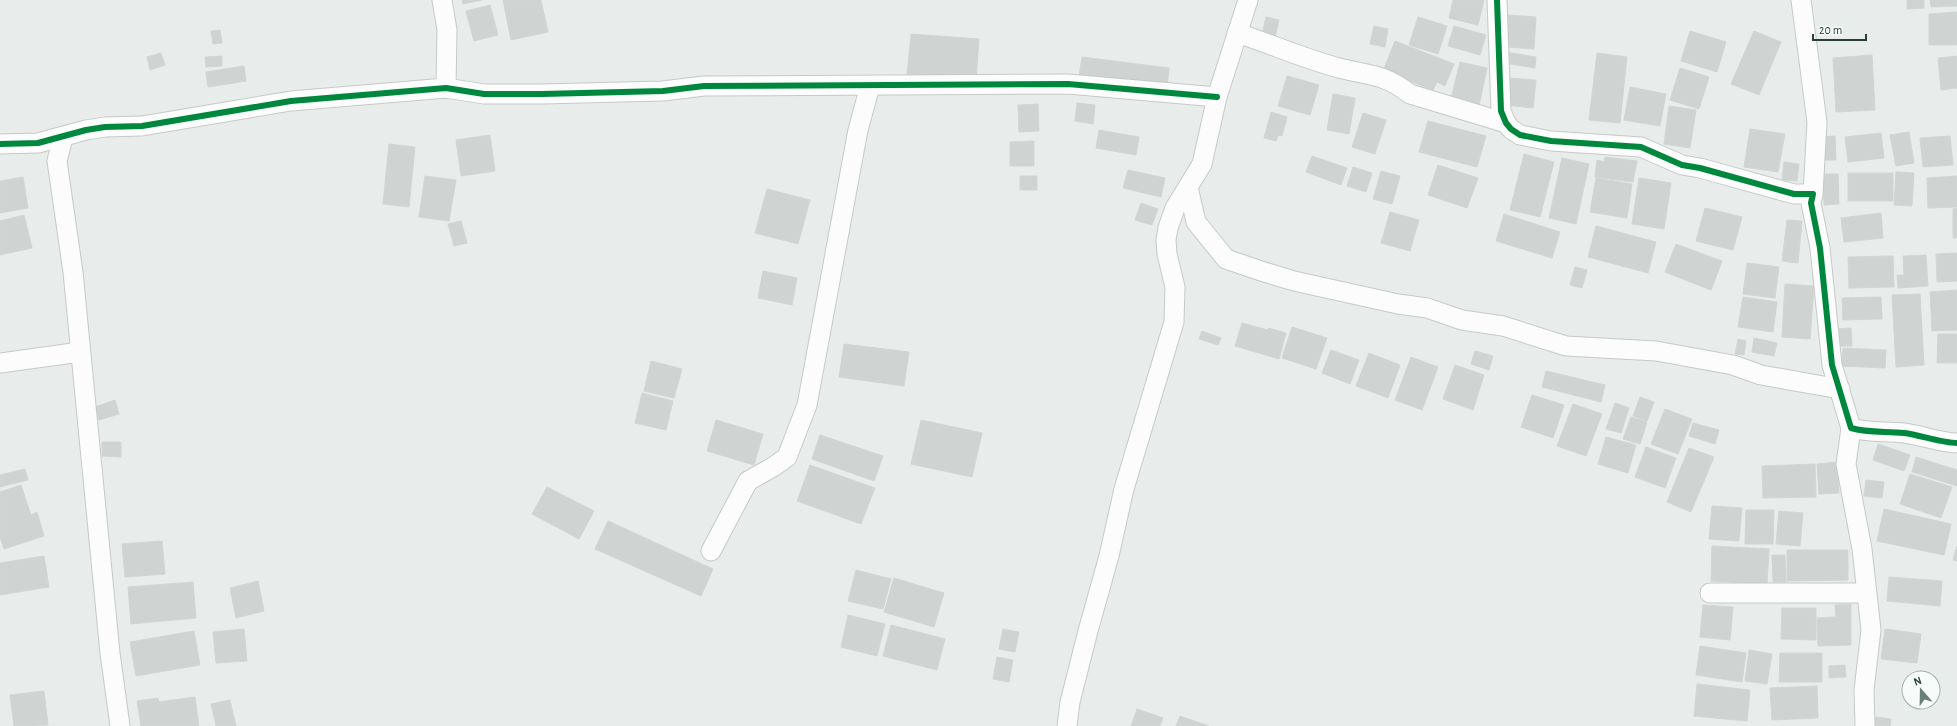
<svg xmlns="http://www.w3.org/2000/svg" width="1957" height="726" font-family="'Alegreya Sans',sans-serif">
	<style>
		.building { fill: #cfd4d2; stroke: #d1d6d4 }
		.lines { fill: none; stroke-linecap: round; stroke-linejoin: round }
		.street-casing { stroke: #c5cac8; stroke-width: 21 }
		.street { stroke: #fcfcfc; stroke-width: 19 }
		.cycleway-casing { stroke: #f7fbf9; stroke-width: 8 }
		.cycleway { stroke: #00873e; stroke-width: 6 }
	</style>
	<rect width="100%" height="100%" fill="#e8edeb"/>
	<g class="building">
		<polygon points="462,0 482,0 463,4"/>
		<polygon points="503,0 541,0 548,32 511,40"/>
		<polygon points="1453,0 1484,0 1478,25 1449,18"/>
		<polygon points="1907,0 1924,0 1924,8 1907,9"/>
		<polygon points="1930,0 1957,0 1957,6 1931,7"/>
		<polygon points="490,5 498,35 474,41 466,11"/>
		<polygon points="1957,12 1957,45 1929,45 1929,14"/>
		<polygon points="1508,15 1536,17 1534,49 1506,47"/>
		<polygon points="1266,17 1279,20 1274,42 1261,39"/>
		<polygon points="1418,17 1447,26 1438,54 1409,45"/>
		<polygon points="1374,26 1388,29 1385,47 1370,44"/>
		<polygon points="1454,26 1486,35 1480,55 1448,46"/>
		<polygon points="220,30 222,43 213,44 211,31"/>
		<polygon points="1690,31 1726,42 1717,72 1681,61"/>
		<polygon points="1754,31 1781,42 1759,95 1731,84"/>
		<polygon points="911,34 979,39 976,81 907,75"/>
		<polygon points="1395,41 1454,64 1445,86 1437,82 1433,90 1383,71"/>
		<polygon points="1506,52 1536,57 1535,68 1504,63"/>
		<polygon points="161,53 165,65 150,70 147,57"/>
		<polygon points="1597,53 1627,57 1620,123 1589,120"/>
		<polygon points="1872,55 1875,110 1836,112 1833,58"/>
		<polygon points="222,56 222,66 206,67 205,57"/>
		<polygon points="1957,56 1957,88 1941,90 1938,58"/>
		<polygon points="1082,57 1169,68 1167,88 1079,76"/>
		<polygon points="1460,62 1487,68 1479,106 1451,99"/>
		<polygon points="244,66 246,81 208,87 206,72"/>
		<polygon points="1680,68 1709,77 1699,109 1670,100"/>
		<polygon points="1287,76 1319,85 1310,115 1278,106"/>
		<polygon points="1508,78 1536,80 1533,108 1505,105"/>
		<polygon points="1630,87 1666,94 1660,126 1624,120"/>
		<polygon points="1333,94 1355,98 1349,134 1327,130"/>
		<polygon points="1077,103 1095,105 1093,124 1075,121"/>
		<polygon points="1038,104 1039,131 1019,132 1018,105"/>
		<polygon points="1669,106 1696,110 1690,148 1664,144"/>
		<polygon points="1271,112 1287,117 1282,136 1278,135 1276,141 1264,138"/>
		<polygon points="1363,113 1386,120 1375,154 1352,147"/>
		<polygon points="1428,121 1486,136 1477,167 1419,152"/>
		<polygon points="1750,129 1785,134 1778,172 1744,167"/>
		<polygon points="1099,130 1139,137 1136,155 1096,148"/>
		<polygon points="1909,132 1914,163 1896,166 1890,135"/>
		<polygon points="1881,133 1884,158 1848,162 1845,137"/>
		<polygon points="490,135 495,171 461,176 456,140"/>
		<polygon points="1835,136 1836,160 1821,160 1820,137"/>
		<polygon points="1950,136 1953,165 1923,167 1920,138"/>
		<polygon points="1034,141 1034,166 1010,166 1010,142"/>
		<polygon points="389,144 415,147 409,207 383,204"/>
		<polygon points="1524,154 1554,162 1540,217 1510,210"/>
		<polygon points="1312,156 1347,168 1341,185 1306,172"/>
		<polygon points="1605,157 1637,161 1633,182 1595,177 1597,160 1604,162"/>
		<polygon points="1562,158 1589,164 1576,224 1549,218"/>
		<polygon points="1784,162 1799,164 1797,181 1782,180"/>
		<polygon points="1438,165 1478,178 1467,208 1428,195"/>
		<polygon points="1353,167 1372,173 1366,192 1347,186"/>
		<polygon points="1128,170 1165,178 1161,197 1123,188"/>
		<polygon points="1381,171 1400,176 1392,204 1373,199"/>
		<polygon points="1896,172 1914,173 1912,206 1894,205"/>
		<rect x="1848" y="173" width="45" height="28"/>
		<polygon points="1823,174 1838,174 1839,204 1824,205"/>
		<polygon points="425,176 456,180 449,221 419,217"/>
		<rect x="1020" y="176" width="17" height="14"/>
		<polygon points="1957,176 1957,207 1928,208 1927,178"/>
		<polygon points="23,177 28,208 0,213 0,181"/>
		<polygon points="1596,178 1632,184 1627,218 1590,212"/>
		<polygon points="1639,178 1671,183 1664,229 1632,224"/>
		<polygon points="767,189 810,200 798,244 755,233"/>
		<polygon points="1141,203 1158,209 1152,225 1135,220"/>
		<polygon points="1705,208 1742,217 1733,250 1696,241"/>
		<polygon points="1957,208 1957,238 1953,238 1953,209"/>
		<polygon points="1390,212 1419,220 1410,251 1381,243"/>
		<polygon points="1881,213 1883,238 1844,242 1841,218"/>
		<polygon points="1504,214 1560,232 1552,258 1496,241"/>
		<polygon points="24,215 32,248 0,255 0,221"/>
		<polygon points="1787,220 1802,221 1798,263 1782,261"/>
		<polygon points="461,221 467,243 454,246 448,224"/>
		<polygon points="1596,226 1656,242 1648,273 1588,257"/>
		<polygon points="1676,244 1722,261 1711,290 1665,272"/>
		<polygon points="1957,253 1957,281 1937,282 1936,254"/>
		<polygon points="1926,255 1928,286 1898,288 1897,275 1904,275 1903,256"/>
		<polygon points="1893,256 1894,287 1849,288 1848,257"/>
		<polygon points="1747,263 1779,267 1775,298 1743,294"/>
		<polygon points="1575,267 1587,270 1582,288 1570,285"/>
		<polygon points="763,271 797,278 792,305 758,298"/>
		<polygon points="1785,284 1814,286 1810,339 1782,337"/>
		<polygon points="1957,290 1957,330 1932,331 1930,292"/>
		<polygon points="1920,294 1924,365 1896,367 1892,295"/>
		<polygon points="1743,297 1777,302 1773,332 1738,327"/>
		<polygon points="1881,297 1882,319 1843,320 1842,298"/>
		<polygon points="1242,323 1268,330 1268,328 1286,333 1279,359 1235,346"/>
		<polygon points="1292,327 1327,338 1316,369 1282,358"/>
		<polygon points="1851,328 1852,346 1837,346 1836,329"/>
		<polygon points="1202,331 1221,338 1218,345 1199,339"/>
		<polygon points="1938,334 1957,334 1957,363 1937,363"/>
		<polygon points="1754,338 1777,343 1774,356 1752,352"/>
		<polygon points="1738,339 1746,341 1744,355 1735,354"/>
		<polygon points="844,344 909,352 904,386 839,377"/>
		<polygon points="1843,348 1886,350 1885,368 1842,366"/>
		<polygon points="1331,350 1359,360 1350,384 1322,373"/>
		<polygon points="1475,351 1493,356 1489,370 1471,364"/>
		<polygon points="1369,353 1400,365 1388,398 1356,386"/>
		<polygon points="1411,357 1438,367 1422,410 1395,400"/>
		<polygon points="651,361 682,369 674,398 644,391"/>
		<polygon points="1455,365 1484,375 1473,410 1443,399"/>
		<polygon points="1546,371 1605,385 1601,402 1542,387"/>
		<polygon points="642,393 673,401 666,430 635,423"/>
		<polygon points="1532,395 1564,405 1553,438 1521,427"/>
		<polygon points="1640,397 1654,402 1647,421 1633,416"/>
		<polygon points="115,400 119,414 99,420 95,407"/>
		<polygon points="1615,403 1629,408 1621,433 1606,429"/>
		<polygon points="1573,404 1602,414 1586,456 1557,446"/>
		<polygon points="1665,409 1692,419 1678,454 1651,444"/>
		<polygon points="1631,417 1647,422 1640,444 1623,439"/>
		<polygon points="716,420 763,434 754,465 707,451"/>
		<polygon points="921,420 982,433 972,477 911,464"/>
		<polygon points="1693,423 1719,430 1715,444 1689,436"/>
		<polygon points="820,435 883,456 874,481 812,459"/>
		<polygon points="1606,437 1636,445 1628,473 1598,464"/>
		<polygon points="102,442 121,442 121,457 102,456"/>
		<polygon points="1878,444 1910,455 1904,471 1873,460"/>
		<polygon points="1646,447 1676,458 1665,488 1635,477"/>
		<polygon points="1689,448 1714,457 1691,512 1667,502"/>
		<polygon points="1916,457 1957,470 1957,486 1912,472"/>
		<polygon points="1837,462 1839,493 1819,494 1817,464"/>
		<polygon points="1815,464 1816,497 1763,498 1762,466"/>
		<polygon points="810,465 875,488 861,524 797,501"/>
		<polygon points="25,469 28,480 0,487 0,475"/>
		<polygon points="1910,474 1952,487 1941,518 1900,504"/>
		<polygon points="1866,480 1884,482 1882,498 1864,496"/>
		<polygon points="21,485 31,515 37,512 44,536 4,549 0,537 0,492"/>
		<polygon points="547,487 594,511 579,539 532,514"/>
		<polygon points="1712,506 1742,508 1739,541 1709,539"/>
		<polygon points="1884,509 1951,524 1944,555 1877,541"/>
		<polygon points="1746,510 1774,510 1773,544 1745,544"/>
		<polygon points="1779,511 1803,513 1800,546 1776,544"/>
		<polygon points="608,521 713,569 701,596 595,549"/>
		<polygon points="162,541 165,574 125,577 122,544"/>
		<polygon points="1712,546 1769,549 1767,584 1711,581"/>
		<polygon points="1957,546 1957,561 1953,560"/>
		<polygon points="1787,550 1848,550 1848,580 1787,581"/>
		<polygon points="1772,555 1785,555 1786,582 1773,582"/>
		<polygon points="44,556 49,587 0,595 0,563"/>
		<polygon points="856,570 891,579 883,609 848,601"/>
		<polygon points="1889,577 1942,581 1940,606 1887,601"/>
		<polygon points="894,578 944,593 934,627 884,612"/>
		<polygon points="258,581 264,611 236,618 230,588"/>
		<polygon points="193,582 196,618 131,624 128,587"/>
		<polygon points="1851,604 1851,645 1818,646 1817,618 1836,617 1835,605"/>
		<polygon points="1703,605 1733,607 1730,640 1700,637"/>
		<polygon points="1782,608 1816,608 1816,640 1781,639"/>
		<polygon points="848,615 885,624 877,656 841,647"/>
		<polygon points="891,625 945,639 937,670 883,656"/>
		<polygon points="244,629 247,661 216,663 213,632"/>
		<polygon points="1003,629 1019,632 1015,652 999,649"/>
		<polygon points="1885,629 1921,634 1917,663 1881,659"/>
		<polygon points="194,631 200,665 136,676 130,642"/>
		<polygon points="1700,646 1746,653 1742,682 1696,675"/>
		<polygon points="1749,650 1772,654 1767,684 1745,681"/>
		<polygon points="1780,653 1822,653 1822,682 1779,682"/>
		<polygon points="997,657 1013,660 1009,682 993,679"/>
		<polygon points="1845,665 1846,677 1829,678 1829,666"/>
		<polygon points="1697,684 1750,690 1747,721 1694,716"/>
		<polygon points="1817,686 1818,718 1772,720 1770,688"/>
		<polygon points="44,691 48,725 14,726 10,695"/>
		<polygon points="195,697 199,726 141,726 137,701 158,698 159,702"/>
		<polygon points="230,700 236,726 216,726 211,704"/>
		<polygon points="1137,709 1163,718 1160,726 1131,726"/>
		<polygon points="1180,716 1209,726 1176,726"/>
		<polygon points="1876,717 1891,719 1890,726 1874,726"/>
	</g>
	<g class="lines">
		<defs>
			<g id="street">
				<polyline points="442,0 447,30 446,88"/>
				<path d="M1497,0l4,111 5,12 5,6 9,6 31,6 90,6 41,18 18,3 94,26h19l-2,9 9,45 12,117 19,63c17,5 35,3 53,5 16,2 38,10 53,10"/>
				<polyline points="1801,0 1817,122 1813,194"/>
				<path d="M1237,33c34,11 68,26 102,35 31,8 44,5 71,26l96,29"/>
				<polyline points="63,138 57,161 73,272 110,653 120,726"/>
				<polyline points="0,144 38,143 86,130 105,127 142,126 291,101 446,88 484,94 542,94 663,91 704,86 1068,84 1217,97"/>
				<polyline points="1188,187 1196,222 1226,259 1261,271 1294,281 1398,304 1427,308 1462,320 1503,326 1566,346 1656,351 1733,365 1761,375 1840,389"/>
				<polyline points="0,363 80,352"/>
				<polyline points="1851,428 1846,464 1862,549 1871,630 1864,690 1865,726"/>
				<polyline points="711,551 748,481 773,467 787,457 807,405 858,130 870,86"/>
				<polyline points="1710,593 1866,593"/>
				<polyline points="1067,726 1070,702 1088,631 1109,556 1124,489 1174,322 1175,287 1167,254 1166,240 1168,228 1175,208 1202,164 1217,97 1248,0"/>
			</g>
		</defs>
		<use href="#street" class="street-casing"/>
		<use href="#street" class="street"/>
		<defs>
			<g id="cycleway">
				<path d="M1497,0l4,111 5,12 5,6 9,6 31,6 90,6 41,18 18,3 94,26h19l-2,9 9,45 12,117 19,63c17,5 35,3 53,5 16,2 38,10 53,10"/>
				<polyline points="0,144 38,143 86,130 105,127 142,126 291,101 446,88 484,94 542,94 663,91 704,86 1068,84 1217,97"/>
			</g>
		</defs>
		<use href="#cycleway" class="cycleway-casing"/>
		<use href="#cycleway" class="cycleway"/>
	</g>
	<g transform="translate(1921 690) rotate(340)"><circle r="19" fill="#f7fbf9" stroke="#a3b1ad"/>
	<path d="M0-3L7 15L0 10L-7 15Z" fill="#697e78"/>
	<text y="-6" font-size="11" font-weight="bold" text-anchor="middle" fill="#24423a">N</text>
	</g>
	<path d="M1813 34v6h53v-6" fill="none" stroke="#24423a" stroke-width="2"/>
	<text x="1819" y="34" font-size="12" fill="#24423a" stroke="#f7fbf9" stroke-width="3" paint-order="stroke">20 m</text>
</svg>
